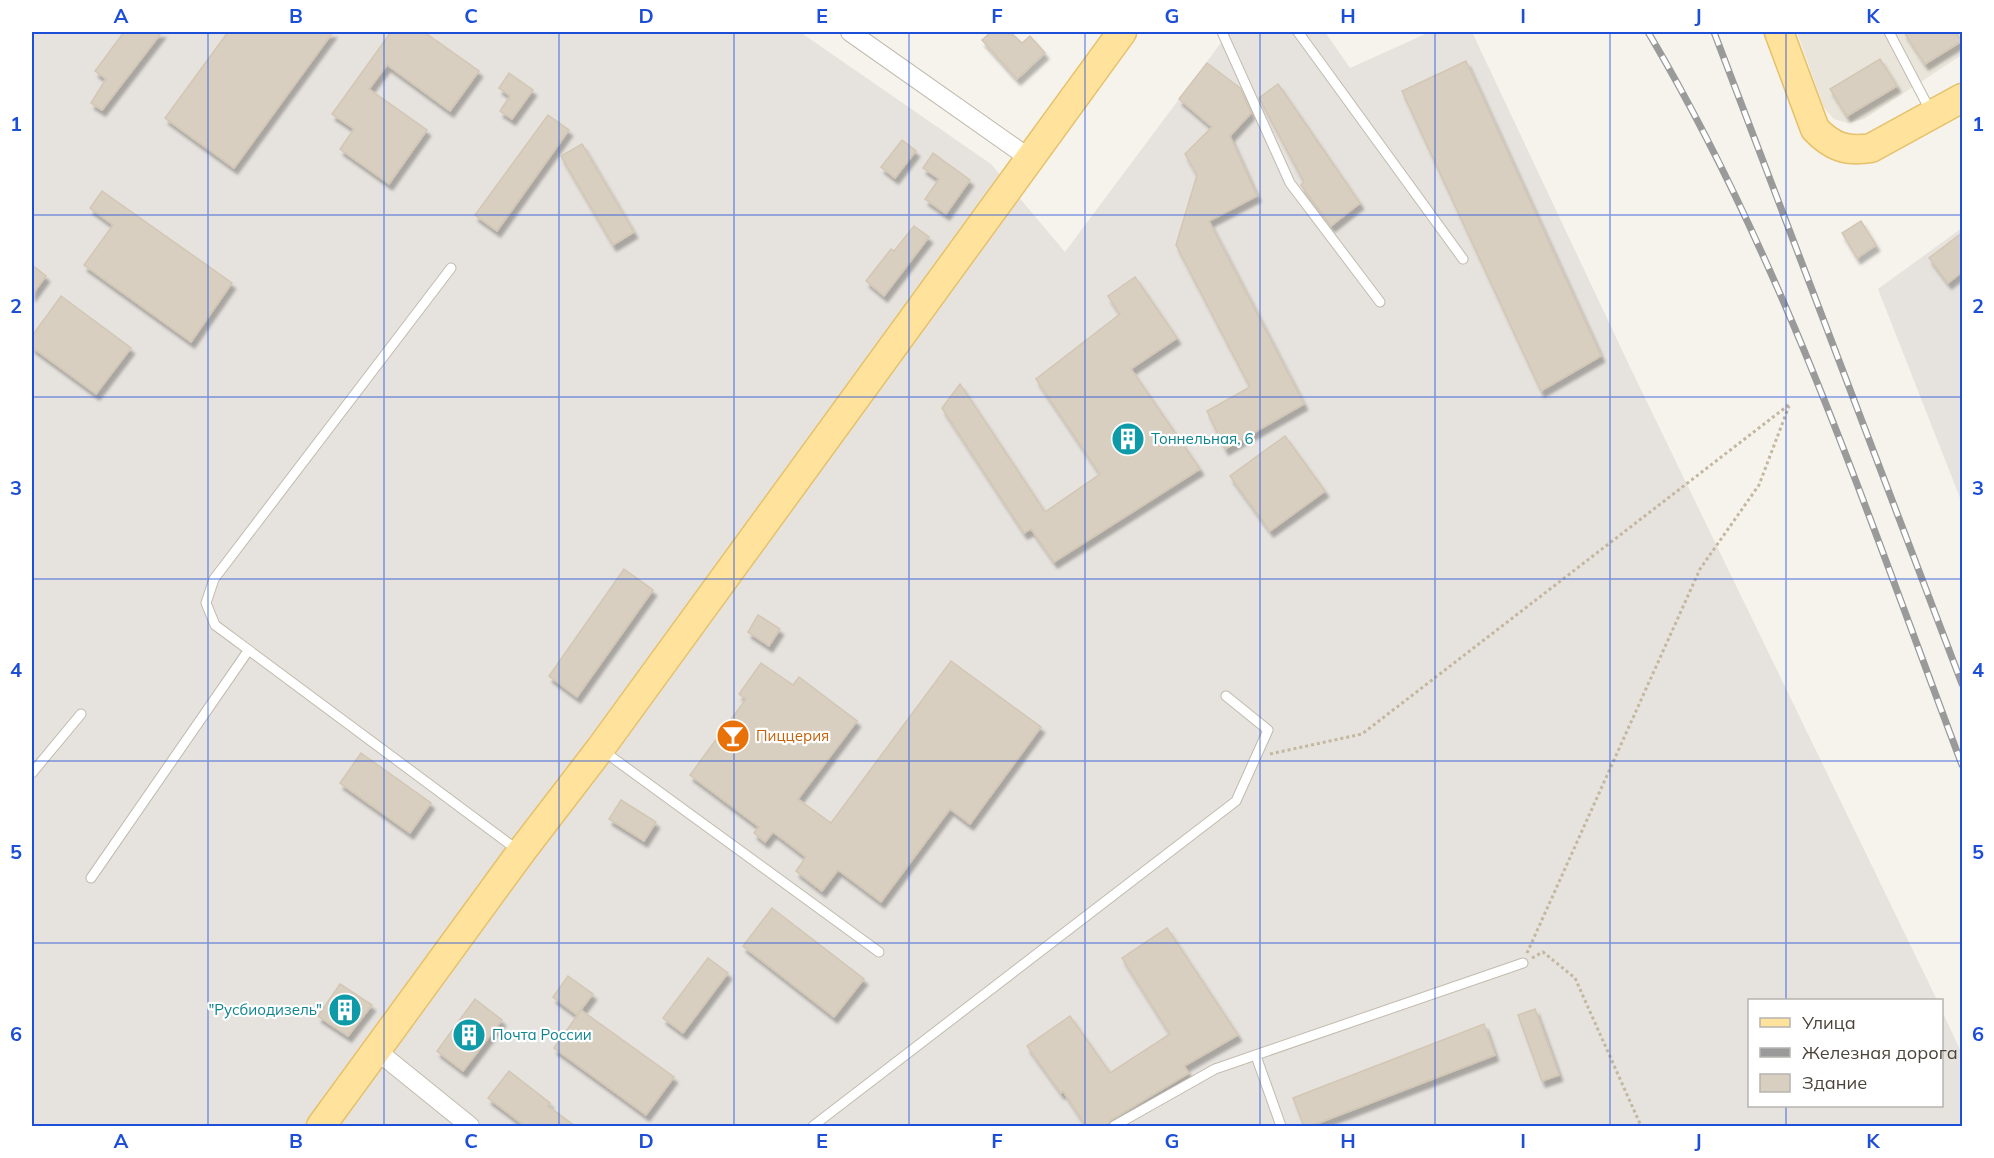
<svg xmlns="http://www.w3.org/2000/svg" width="1994" height="1158" font-family="Mulish,sans-serif">
	<style>
		.residential { fill: #eae5da }
		.industrial { fill: #e6e2dd }
		.building { fill: #d8cfc1; stroke: #d3c7b4; stroke-width: 1.5; filter: url(#shadow) }
		.lines { fill: none; stroke-linecap: round; stroke-linejoin: round }
		.lane-casing { stroke: #c2bbae; stroke-width: 11 }
		.street-casing { stroke: #c2bbae; stroke-width: 20 }
		.primary-casing { stroke: #e6c16a; stroke-width: 31 }
		.path { stroke: #c4b79f; stroke-width: 3; stroke-dasharray: 3 3; stroke-linecap: butt }
		.lane { stroke: #fff; stroke-width: 9 }
		.street { stroke: #fff; stroke-width: 18 }
		.primary { stroke: #ffe39c; stroke-width: 28 }
		.rail-casing { stroke: #9a9a9a; stroke-width: 7 }
		.rail { stroke: #fff; stroke-width: 4.5; stroke-dasharray: 14; stroke-linecap: butt }
		.grid { fill: none; stroke: #1d4ed8; stroke-width: 1.5; stroke-opacity: 0.55 }
		.labels { text-anchor: middle; stroke-width: 4.5; stroke-linejoin: round; paint-order: stroke }
		.culture-label { font-size: 15px; fill: #0d838f; stroke: #fff; text-anchor: start }
		.food-label { font-size: 15px; fill: #c56008; stroke: #fff; text-anchor: start }
		.neatline { fill: none; stroke: #1d4ed8; stroke-width: 2 }
		.grid-label { font-size: 20px; text-anchor: middle; font-weight: bold; fill: #1d4ed8 }
	</style>
	<defs>
		<filter id="shadow"><feDropShadow dx="3.5" dy="6" stdDeviation="1.5" flood-color="#0004"/></filter>
	</defs>
	<rect width="100%" height="100%" fill="#f6f3ec"/>
	<polygon class="residential" points="1797,32 1962,32 1962,55 1864,119 1848,123 1834,119 1824,108"/>
	<g class="industrial">
		<polygon points="32,32 800,32 991,164 1065,252 1229,32 1325,32 1350,68 1430,32 1472,32 1630,367 1937,1000 1750,1000 1750,1106 1942,1106 1942,1011 1962,1054 1962,1126 32,1126"/>
		<polygon points="1962,228 1962,503 1878,289"/>
	</g>
	<g class="building">
		<polygon points="124,32 162,32 102,110 91,103 106,79 95,71"/>
		<polygon points="228,32 333,32 234,168 165,118"/>
		<polygon points="391,32 424,32 479,71 450,111 387,65 369,89 427,130 389,184 340,149 354,129 332,114"/>
		<polygon points="991,32 1010,32 1022,43 1030,36 1045,53 1017,79 982,40"/>
		<polygon points="1904,32 1956,32 1962,41 1925,64"/>
		<polygon points="1880,59 1897,86 1847,116 1830,89"/>
		<polygon points="1466,61 1601,356 1541,391 1402,91"/>
		<polygon points="1207,63 1240,88 1251,113 1230,136 1257,196 1209,221 1304,404 1225,449 1207,411 1250,387 1176,245 1197,175 1185,154 1212,127 1179,99"/>
		<polygon points="509,73 533,90 512,119 500,111 510,96 499,88"/>
		<polygon points="1278,84 1360,203 1331,226 1301,185 1304,182 1259,98"/>
		<polygon points="548,115 569,130 497,231 475,215"/>
		<polygon points="902,140 916,151 895,178 881,167"/>
		<polygon points="582,144 634,232 613,245 561,156"/>
		<polygon points="933,153 970,180 946,214 925,199 939,179 923,168"/>
		<polygon points="102,191 232,283 191,342 84,265 113,225 90,208"/>
		<polygon points="1861,221 1876,245 1857,258 1842,233"/>
		<polygon points="914,226 929,237 884,296 866,281 891,249 894,251"/>
		<polygon points="1962,233 1962,272 1948,283 1929,258"/>
		<polygon points="32,265 46,276 32,295"/>
		<polygon points="1135,277 1177,338 1131,369 1200,469 1054,562 1031,529 1024,533 942,408 960,384 1045,512 1100,474 1036,379 1120,314 1108,296"/>
		<polygon points="61,296 131,348 96,394 32,347 32,336"/>
		<polygon points="1285,436 1325,491 1270,531 1230,476"/>
		<polygon points="624,569 653,590 577,697 549,676"/>
		<polygon points="758,615 780,629 769,646 748,632"/>
		<polygon points="951,661 1041,727 970,824 950,809 881,902 838,870 822,891 796,871 806,857 773,832 765,842 754,833 759,827 690,775 746,699 739,694 761,663 793,685 799,677 857,721 798,799 831,823"/>
		<polygon points="361,753 431,803 410,833 340,783"/>
		<polygon points="621,800 656,822 644,841 609,819"/>
		<polygon points="772,908 864,979 834,1017 743,946"/>
		<polygon points="1167,928 1238,1035 1184,1066 1189,1073 1111,1120 1107,1126 1086,1126 1063,1091 1061,1093 1027,1046 1070,1016 1110,1073 1170,1034 1122,958"/>
		<polygon points="708,958 728,973 683,1033 663,1018"/>
		<polygon points="568,976 593,994 577,1015 553,997"/>
		<polygon points="340,984 372,1005 348,1036 318,1016"/>
		<polygon points="475,999 502,1020 463,1071 437,1051"/>
		<polygon points="1535,1009 1559,1075 1542,1081 1518,1015"/>
		<polygon points="581,1010 674,1077 646,1115 554,1048"/>
		<polygon points="1484,1024 1495,1055 1311,1126 1304,1126 1293,1098"/>
		<polygon points="509,1071 550,1103 548,1106 575,1126 525,1126 488,1098"/>
	</g>
	<g class="lines">
		<defs>
			<g id="lane">
				<polyline points="1222,32 1290,183 1380,302"/>
				<polyline points="1298,32 1463,259"/>
				<polyline points="1889,32 1931,112"/>
				<polyline points="451,268 214,579 206,603 215,625 519,851"/>
				<polyline points="602,750 879,952"/>
				<polyline points="32,773 81,714"/>
				<polyline points="91,878 248,651"/>
				<polyline points="1256,1056 1281,1126"/>
				<polyline points="813,1126 1236,801 1268,730 1226,696"/>
				<polyline points="1114,1126 1215,1069 1523,963"/>
			</g>
			<g id="street">
				<polyline points="850,32 1029,158"/>
				<polyline points="376,1050 470,1126"/>
			</g>
			<g id="primary">
				<path d="M1779,32l36,97c17,18 32,23 56,19l91,-50"/>
				<polyline points="321,1126 521,852 600,749 1122,32"/>
			</g>
		</defs>
		<use href="#lane" class="lane-casing"/>
		<use href="#street" class="street-casing"/>
		<use href="#primary" class="primary-casing"/>
		<g class="path">
			<polyline points="1270,754 1362,734 1790,404"/>
			<polyline points="1527,953 1700,569 1759,485 1789,406"/>
			<polyline points="1532,958 1543,952 1575,978 1641,1126"/>
		</g>
		<use href="#lane" class="lane"/>
		<use href="#street" class="street"/>
		<use href="#primary" class="primary"/>
		<defs>
			<g id="rail">
				<path d="M1648,32c136,229 220,485 314,733"/>
				<polyline points="1714,32 1962,684"/>
			</g>
		</defs>
		<use href="#rail" class="rail-casing"/>
		<use href="#rail" class="rail"/>
	</g>
	<path class="grid" d="M208,32v1094M384,32v1094M559,32v1094M734,32v1094M909,32v1094M1085,32v1094M1260,32v1094M1435,32v1094M1610,32v1094M1786,32v968M32,215h1930M32,397h1930M32,579h1930M32,761h1930M32,943h1930M1786,1106v20"/>
	<defs>
		<symbol id="building-disc" viewBox="-11 -11 22 22"><circle r="9.5" fill="#0f9aa8" stroke="#fff"/><path d="M-4-6H4V6H1V3H-1V6H-4ZM-2.5-4.3h1.7v1.8h-1.7ZM.8-4.3h1.7v1.8H.8ZM-2.5-1h1.7V.8h-1.7ZM.8-1h1.7V.8H.8Z" fill="#fff"/></symbol>
		<symbol id="bar-disc" viewBox="-11 -11 22 22"><circle r="9.5" fill="#e8710a" stroke="#fff"/><path d="M-6-5H6L.8 .8V4.5H3.5V6h-7V4.5H-.8V.8Z" fill="#fff"/></symbol>
	</defs>
	<g fill-rule="evenodd">
		<use href="#building-disc" x="1109" y="420" width="38" height="38"/>
		<use href="#bar-disc" x="714" y="717" width="38" height="38"/>
		<use href="#building-disc" x="326" y="991" width="38" height="38"/>
		<use href="#building-disc" x="450" y="1016" width="38" height="38"/>
	</g>
	<g class="labels">
		<g class="culture-label">
			<text x="1151" y="444">Тоннельная, 6</text>
			<text x="322" y="1015" text-anchor="end">"Русбиодизель"</text>
			<text x="492" y="1040">Почта России</text>
		</g>
		<g class="food-label">
			<text x="756" y="741">Пиццерия</text>
		</g>
	</g>
	<rect width="1994" height="1158" fill="none" stroke="#ffffff" stroke-width="66"/>
	<rect x="1748" y="999" width="195" height="108" fill="#ffffff" stroke="#b7b4b0" stroke-width="1.5"/>
	<rect x="1760" y="1018" width="30" height="9" fill="#ffe39c" stroke="#b7b4b0" stroke-width="1.5"/>
	<text x="1802" y="1029" font-size="18" fill="#4b4439">Улица</text>
	<rect x="1760" y="1048" width="30" height="9" fill="#9a9a9a" stroke="#b7b4b0" stroke-width="1.5"/>
	<text x="1802" y="1059" font-size="18" fill="#4b4439">Железная дорога</text>
	<rect x="1760" y="1074" width="30" height="18" fill="#d8cfc1" stroke="#b7b4b0" stroke-width="1.5"/>
	<text x="1802" y="1089" font-size="18" fill="#4b4439">Здание</text>
	<rect x="33" y="33" width="1928" height="1092" class="neatline"/>
	<g class="grid-label">
		<text x="121" y="23">A</text>
		<text x="296" y="23">B</text>
		<text x="471" y="23">C</text>
		<text x="646" y="23">D</text>
		<text x="822" y="23">E</text>
		<text x="997" y="23">F</text>
		<text x="1172" y="23">G</text>
		<text x="1348" y="23">H</text>
		<text x="1523" y="23">I</text>
		<text x="1698" y="23">J</text>
		<text x="1873" y="23">K</text>
		<text x="16" y="131">1</text>
		<text x="1978" y="131">1</text>
		<text x="16" y="313">2</text>
		<text x="1978" y="313">2</text>
		<text x="16" y="495">3</text>
		<text x="1978" y="495">3</text>
		<text x="16" y="677">4</text>
		<text x="1978" y="677">4</text>
		<text x="16" y="859">5</text>
		<text x="1978" y="859">5</text>
		<text x="16" y="1041">6</text>
		<text x="1978" y="1041">6</text>
		<text x="121" y="1148">A</text>
		<text x="296" y="1148">B</text>
		<text x="471" y="1148">C</text>
		<text x="646" y="1148">D</text>
		<text x="822" y="1148">E</text>
		<text x="997" y="1148">F</text>
		<text x="1172" y="1148">G</text>
		<text x="1348" y="1148">H</text>
		<text x="1523" y="1148">I</text>
		<text x="1698" y="1148">J</text>
		<text x="1873" y="1148">K</text>
	</g>
</svg>
